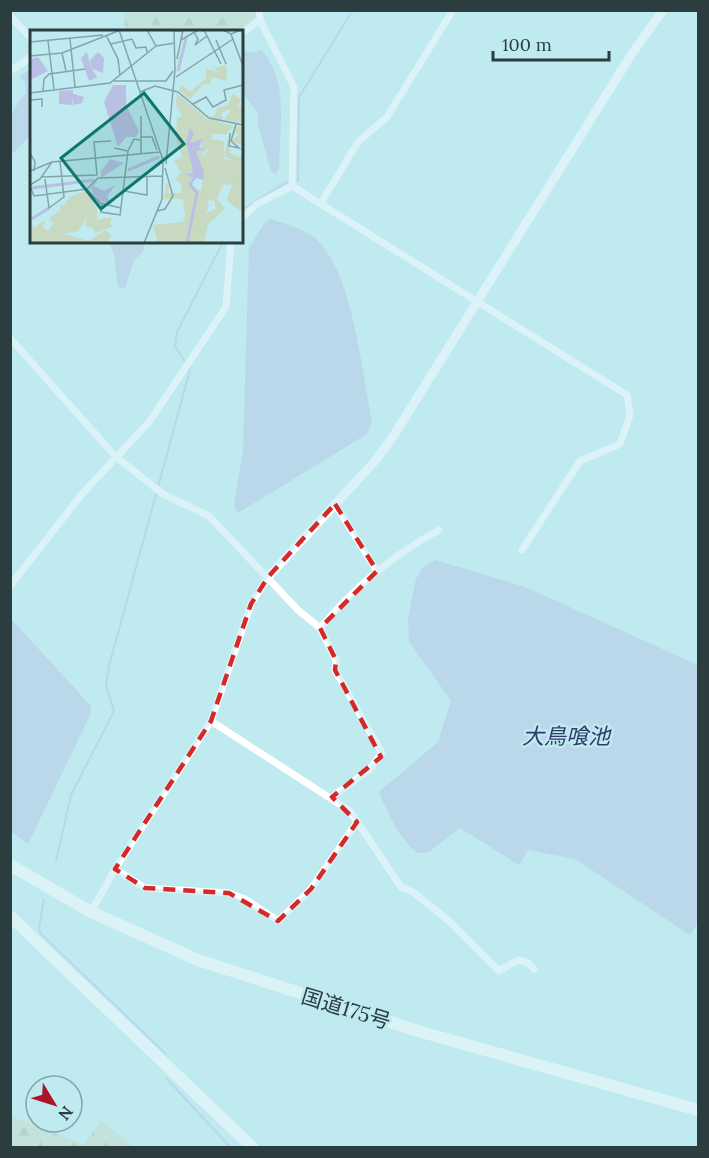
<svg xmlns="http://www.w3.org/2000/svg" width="709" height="1158" font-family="Lora,'Noto Sans JP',serif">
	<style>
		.forest { fill: url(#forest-firs) }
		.water { fill: #b9c0e3 }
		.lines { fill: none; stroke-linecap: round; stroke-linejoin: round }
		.stream { stroke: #b9c0e3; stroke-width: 2 }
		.minor { stroke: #fff; stroke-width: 7 }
		.tertiary { stroke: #fff; stroke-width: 9 }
		.trunk { stroke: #fff; stroke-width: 12 }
		.marked { fill: none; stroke: #d62828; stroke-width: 4.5; stroke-dasharray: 12 8; stroke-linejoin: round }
		.labels { text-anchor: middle; stroke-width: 5; stroke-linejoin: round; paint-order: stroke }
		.street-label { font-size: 21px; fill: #2b3d3f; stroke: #beeaf0 }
		.water-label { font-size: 22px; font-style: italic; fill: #343a69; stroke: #beeaf0 }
		.inset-river { fill: none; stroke: #b9c0e3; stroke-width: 3 }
		.inset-road { fill: none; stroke: #83a5a9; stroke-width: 1.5 }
		.view { fill: #0f766e; fill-opacity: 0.15; stroke: #0f766e; stroke-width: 3 }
		.inset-edge { fill: none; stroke: #2b3d3f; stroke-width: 3 }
	</style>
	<defs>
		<pattern id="forest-firs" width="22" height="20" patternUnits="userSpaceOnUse" patternTransform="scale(1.5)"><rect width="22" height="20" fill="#c8d9c2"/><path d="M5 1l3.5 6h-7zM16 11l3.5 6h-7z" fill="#acbba8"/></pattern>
	</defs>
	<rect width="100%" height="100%" fill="#beeaf0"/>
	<g class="forest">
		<polygon points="124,11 255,11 255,17 237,31 125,29"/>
		<polygon points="10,1094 11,1116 84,1145 101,1121 134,1147 11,1147"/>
	</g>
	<g class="water">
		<path d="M242,50l10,3 9,-3c29,31 18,79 18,118l-3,6 -5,-3 -13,-46v-12l-14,-18 -2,1z"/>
		<polygon points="31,69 31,135 11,155 11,114 26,92 25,82 19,77"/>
		<path d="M270,219c15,5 34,9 46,20 37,33 46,135 56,183l-5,12 -129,79 -4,-7 9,-56 6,-202 15,-24z"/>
		<path d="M108,242h37l-2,10 -9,8 -9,28 -6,-1c-6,-16 0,-31 -11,-45z"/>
		<path d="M435,560l90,27 173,78v258l-8,12 -115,-76 -47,-9 -9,15 -59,-37 -31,24 -12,1c-18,-15 -29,-39 -38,-61l59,-50 13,-41 -42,-60 -1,-22 8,-40 6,-11z"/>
		<polygon points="11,619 91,706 91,713 28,844 11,832"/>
	</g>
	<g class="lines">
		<g class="stream">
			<polyline points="242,210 285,183 298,180 299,97 353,10"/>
			<polyline points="56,861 71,795 114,711 106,685 109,666 190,370 175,346 177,332 223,242"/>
			<polyline points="44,899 39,928 41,934 166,1054"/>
			<polyline points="167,1079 231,1148"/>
		</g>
		<g class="minor">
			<polyline points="259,10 260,20 294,87 292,186"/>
			<polyline points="10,16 32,39"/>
			<polyline points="242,33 260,20"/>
			<polyline points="10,71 32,57"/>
			<polyline points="292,186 627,395 630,415 620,444 580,461 522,550"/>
			<polyline points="321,203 358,142 387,117 453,10"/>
			<polyline points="242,218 257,204 292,186"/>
			<path d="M10,338l105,118 48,38 46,22 89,94 22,18c36,-42 70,-71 119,-98"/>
			<polyline points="335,504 377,571"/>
			<polyline points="10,586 82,494 149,422 226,307 231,242"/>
			<polyline points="320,628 336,660 335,670 382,753 369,770 332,797"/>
			<polyline points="211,721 350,811 401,887 413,892 449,921 499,971 518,960 527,962 534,969"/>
			<polyline points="115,869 145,888 229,893 245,899 278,921 311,889 357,822"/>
			<polyline points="91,912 115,869 211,721 251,604 268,577"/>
		</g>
		<polyline class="tertiary" points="268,577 375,461 394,435 631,55 663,10"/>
		<g class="trunk">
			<polyline points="10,865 91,912 198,960 418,1031 698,1110"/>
			<polyline points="10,916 253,1148"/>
		</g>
	</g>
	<path d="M0 0H709V1158H0ZM335,504l42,67 -57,57 16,32 -1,10 46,87 -49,40 25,25 -46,67 -33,32 -49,-28 -84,-5 -30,-19 96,-148 40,-117 17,-27z" fill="#beeaf0" fill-opacity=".55" fill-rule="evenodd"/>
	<path class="marked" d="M335,504l42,67 -57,57 16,32 -1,10 46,87 -49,40 25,25 -46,67 -33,32 -49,-28 -84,-5 -30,-19 96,-148 40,-117 17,-27z"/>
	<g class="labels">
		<g class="street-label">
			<text transform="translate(346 1009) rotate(17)" y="7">国道175号</text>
		</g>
		<g class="water-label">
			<text x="566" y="744">大鳥喰池</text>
		</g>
	</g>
	<g transform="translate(30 30)">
		<rect width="213" height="213" fill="#beeaf0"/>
		<path d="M196,35l1,16 -15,-4 -2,7 -6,-1 -14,16 -11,-9 3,-5 8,7 16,-13v-10l13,3 -5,-4zM203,63l8,7 -3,6h5v18l-7,-6 4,5 -16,-3 8,-12 -11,5 2,7 -14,-3 6,-2 2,-7 11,-3zM147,64l30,25 27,7 -9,9 -12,-2 -2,6 5,2 -14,13 1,10 4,-2 3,4 -7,22 6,18 -3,7 10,-4 -3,-14 8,-5 -4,8 8,11 -17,15 -4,19h-46l-5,-18 30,-3 2,-6 -2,-17h-19l2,-16 4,2 -3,8h15l-1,-9 -6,-5 6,-6 -7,-13 8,-3 -6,-18 1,-21 5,-2 -6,-11zM161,102l-1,11 12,-1 -1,8 -5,2 7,24 -2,15 -10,-6 1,-10 -4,-3h5l-6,-27zM206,96l7,1v86l-16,-13 5,-15 -9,-1v5l-4,-7 15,-5v-16l-10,-5 5,-21 1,18 12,5 -1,-13 -10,-4 9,-8 -5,1zM58,160l8,9 -4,3 5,6v12l15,-3 -2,7 4,2 -19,7 -3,-6h-6l1,-10 -9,14 -15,3 26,7 16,-11 6,5 -3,8h-78v-20l4,5 11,-8 -2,7 5,4 5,-7 -4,-6 11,-7v-7l3,2 8,-10z" fill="#c8d9c2" fill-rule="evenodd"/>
		<path d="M188,110l6,2v17l10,2 3,19 -17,2 1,9 -7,3 -2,7 -7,-1 -2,-13 7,-21 -3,-4 -4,3 -1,-8 6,-6 2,-10z" fill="#c8d9c2"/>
		<path d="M57,22l4,16 -1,-8 8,-8 6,6 -1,15 -11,-4 5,8 -8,4 -8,-23zM8,27l10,14 -18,9v-21zM83,55h13v20l13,26 -3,6h-10l-8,10 -14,-45zM43,60v4l11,3 -2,6 -9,2v-8l-1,8 -13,-1v-13zM160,98l4,5 -4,10 13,-4 -4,8 4,2 -7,3 8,20 -1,8 -18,-5 8,-3 -7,-31zM80,129l14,4 -23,15v-7zM68,150l-4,6 10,5 11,-6 -8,12 5,7 -13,-3 -9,-13z" fill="#b9c0e3"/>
		<path class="inset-river" d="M148,41l8,-33M98,140l31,-13M2,158l62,-8M0,190l19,-12M157,213l10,-50 -7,-9 6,-8"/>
		<path class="inset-road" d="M89,0l44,130 -1,39 -18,44M117,0l9,16 19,-3M135,0l18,1M174,0l17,34M193,0l8,4 10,-4M164,2l4,7 -3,6 12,-9M201,4l12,32M76,5l12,24 2,16M40,9l5,48M151,10l17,-10M186,10l10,24M18,11l6,48M0,12l73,-7M81,14l21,-5 4,9 10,-1 1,5M32,23l4,18M0,26l32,-3 56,-22M147,29l6,-29M146,47l57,-38M84,51h52l7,-10M13,61l1,-12 5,-5 36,-5M110,62l15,-6 23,6 31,26 34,7M0,63l80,-10 46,-37M0,70l12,-1v8M163,74l13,-7 7,10 13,-7 -2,-10 19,-5M111,86v37M200,103l-1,13 10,2 -8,-7 5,-17M110,107h12l5,13M98,121l6,-12 6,1M0,123l5,9 -1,9M136,134l9,-94 -1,-40M0,141l22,-9 108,-10M67,145l-3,-33 17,-1M12,147l55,-2M15,149l4,29 15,-11 -4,-36M0,155l10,-6 12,-17M0,156l4,10 53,-7 13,14 21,5M57,159l11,-11 64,-2M94,161l23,4v-19M72,173l-1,9 19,3 8,-64 -14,-3M127,181l8,-2 8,-13 -8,-28"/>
		<path class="view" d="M114,63l40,51 -83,65 -40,-51z"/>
		<rect width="213" height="213" class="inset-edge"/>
	</g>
	<rect width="709" height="1158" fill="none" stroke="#2b3d3f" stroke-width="24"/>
	<g transform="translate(54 1104) rotate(128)"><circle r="28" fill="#beeaf0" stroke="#83a5a9" stroke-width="1.5"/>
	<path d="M0-4.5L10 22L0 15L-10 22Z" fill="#ab152c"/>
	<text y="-9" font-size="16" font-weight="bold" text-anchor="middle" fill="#2b3d3f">N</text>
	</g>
	<path d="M493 51v9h116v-9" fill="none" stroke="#2b3d3f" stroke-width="3"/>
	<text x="502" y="51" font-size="18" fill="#2b3d3f" stroke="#beeaf0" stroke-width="4.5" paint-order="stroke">100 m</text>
</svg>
